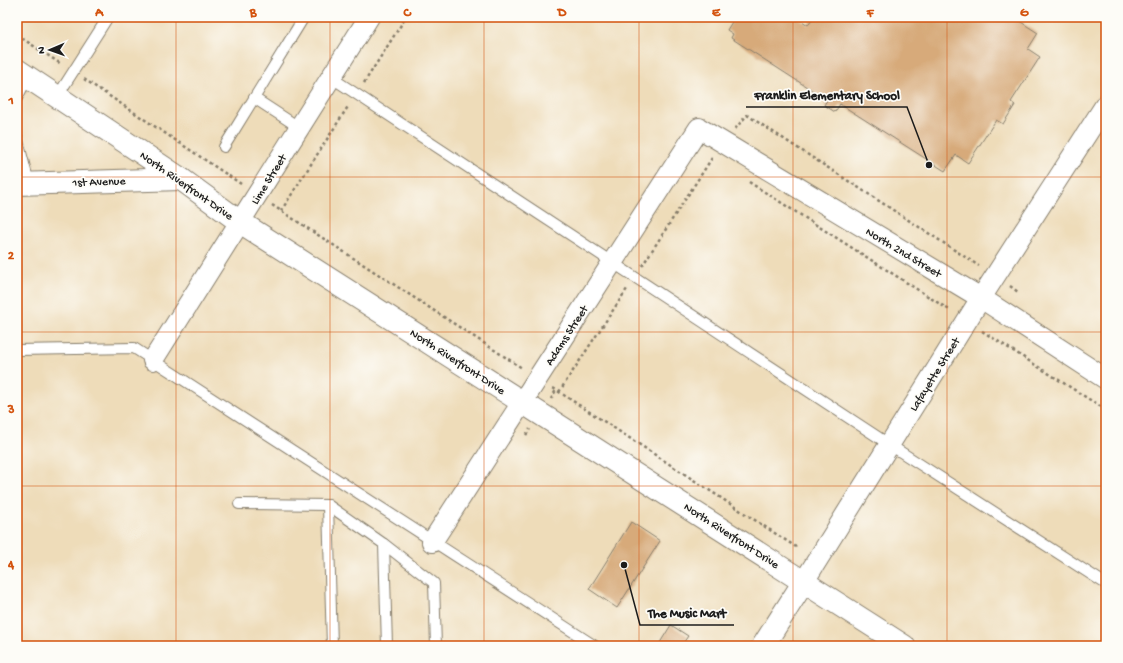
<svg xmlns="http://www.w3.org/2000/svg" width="1123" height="663" font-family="'Gochi Hand',sans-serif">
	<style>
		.building { fill: #d7aa7a }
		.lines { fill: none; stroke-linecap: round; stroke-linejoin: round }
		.service-casing { stroke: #857c6a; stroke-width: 12 }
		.minor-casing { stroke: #857c6a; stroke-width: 22 }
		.tertiary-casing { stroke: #857c6a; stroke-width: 24 }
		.secondary-casing { stroke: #857c6a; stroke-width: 24 }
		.path { stroke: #857c6a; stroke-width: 2.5; stroke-dasharray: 3 3; stroke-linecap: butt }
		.service { stroke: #fff; stroke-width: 10 }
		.minor { stroke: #fff; stroke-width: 20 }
		.tertiary { stroke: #fff; stroke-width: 22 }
		.secondary { stroke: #fff; stroke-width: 22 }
		.grid { fill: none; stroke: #d4530e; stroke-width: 1; stroke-opacity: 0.55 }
		.labels { text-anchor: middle; stroke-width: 3.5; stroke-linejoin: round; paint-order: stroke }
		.street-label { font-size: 12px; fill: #1c1c1c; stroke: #fdfcf7 }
		.leader { fill: none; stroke: #1c1c1c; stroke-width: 1.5 }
		.callout-dot { fill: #1c1c1c; stroke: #fdfcf7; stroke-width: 1.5 }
		.callout-label { font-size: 13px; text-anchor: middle; font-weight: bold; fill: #1c1c1c; stroke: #fdfcf7; stroke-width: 3.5; stroke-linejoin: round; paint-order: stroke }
		.neatline { fill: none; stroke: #d4530e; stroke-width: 1.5 }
		.grid-label { font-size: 13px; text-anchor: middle; font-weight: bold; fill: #d4530e }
	</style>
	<rect width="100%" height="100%" fill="#fdfcf7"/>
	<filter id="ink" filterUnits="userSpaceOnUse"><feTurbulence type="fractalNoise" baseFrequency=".025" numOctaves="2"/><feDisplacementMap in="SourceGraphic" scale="8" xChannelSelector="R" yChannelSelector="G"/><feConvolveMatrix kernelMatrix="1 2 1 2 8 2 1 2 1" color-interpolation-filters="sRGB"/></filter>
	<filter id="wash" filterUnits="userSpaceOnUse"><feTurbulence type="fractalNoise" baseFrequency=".012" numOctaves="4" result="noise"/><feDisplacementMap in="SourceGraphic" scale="16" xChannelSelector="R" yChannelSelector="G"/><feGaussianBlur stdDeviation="0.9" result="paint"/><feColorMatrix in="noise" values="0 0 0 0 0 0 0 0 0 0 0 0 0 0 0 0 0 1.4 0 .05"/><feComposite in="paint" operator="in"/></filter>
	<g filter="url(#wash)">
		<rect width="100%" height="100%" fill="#eedcb9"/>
		<g id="blocks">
			<g class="building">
				<polygon points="735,17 796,17 808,25 813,17 1013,17 1038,33 1028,49 1040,57 1011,102 1015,105 1003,124 996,120 968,163 956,155 945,171 840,104 835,112 824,105 827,100 731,38 733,34 727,30"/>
				<polygon points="631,522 660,541 617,608 589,589"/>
				<polygon points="671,625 688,636 681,646 658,646"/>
			</g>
		</g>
	</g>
	<g filter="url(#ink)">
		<use href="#blocks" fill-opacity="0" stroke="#857c6a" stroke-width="1"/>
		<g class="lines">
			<defs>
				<g id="service">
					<polyline points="332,78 890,445 1106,584"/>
					<polyline points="57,97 108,17"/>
					<polyline points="17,98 28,77"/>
					<polyline points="254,98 300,128"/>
					<polyline points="17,137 29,183"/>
					<polyline points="224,147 304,17"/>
					<polyline points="17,350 134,348 595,646"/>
					<polyline points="239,504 328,505 384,544 387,646"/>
					<polyline points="328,505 332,646"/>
					<polyline points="384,544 434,583 436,646"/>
				</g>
				<g id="minor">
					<polyline points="153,360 369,17"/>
					<polyline points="432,542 699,128 981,298 1106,379"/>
					<polyline points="803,583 981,298 1106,104"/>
				</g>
				<g id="tertiary">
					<polyline points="17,184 181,179"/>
					<polyline points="763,646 803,583"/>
				</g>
				<polyline id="secondary" points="17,70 181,179 240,222 904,646"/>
			</defs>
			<use href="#service" class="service-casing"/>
			<use href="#minor" class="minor-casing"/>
			<use href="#tertiary" class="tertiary-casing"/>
			<use href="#secondary" class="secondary-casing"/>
			<g class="path">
				<polyline points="17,35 61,64"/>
				<polyline points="84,79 241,184"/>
				<polyline points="364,83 406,17"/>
				<polyline points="735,129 747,115 979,266"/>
				<polyline points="749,182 951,311"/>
				<polyline points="272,205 522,368"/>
				<polyline points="281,211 349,105"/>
				<polyline points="642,266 712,158"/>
				<polyline points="1010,286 1018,292"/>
				<polyline points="982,331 1106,410"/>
				<polyline points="553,388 796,547"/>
				<polyline points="559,392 627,289"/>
				<polyline points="551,399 556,390"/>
				<polyline points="526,435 530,429"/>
			</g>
			<use href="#service" class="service"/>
			<use href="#minor" class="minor"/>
			<use href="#tertiary" class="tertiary"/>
			<use href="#secondary" class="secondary"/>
		</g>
	</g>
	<path class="grid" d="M176,17v629M330,17v629M484,17v629M639,17v629M793,17v629M947,17v629M17,177h1089M17,332h1089M17,486h1089"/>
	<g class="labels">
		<g class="street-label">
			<text transform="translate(268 179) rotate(-58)" y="4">Lime Street</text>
			<text transform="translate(99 181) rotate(-2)" y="4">1st Avenue</text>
			<text transform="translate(187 185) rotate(35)" y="4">North Riverfront Drive</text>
			<text transform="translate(904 252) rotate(31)" y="4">North 2nd Street</text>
			<text transform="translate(566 335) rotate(-57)" y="4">Adams Street</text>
			<text transform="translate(458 361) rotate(33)" y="4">North Riverfront Drive</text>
			<text transform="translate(934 374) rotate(-58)" y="4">Lafayette Street</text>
			<text transform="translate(732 535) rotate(33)" y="4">North Riverfront Drive</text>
		</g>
	</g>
	<path class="leader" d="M929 165L907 107H746M624 565L640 625H734"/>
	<g class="callout-dot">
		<circle cx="929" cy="165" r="4"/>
		<circle cx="624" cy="565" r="4"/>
	</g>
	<g class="callout-label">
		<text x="827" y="99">Franklin Elementary School</text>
		<text x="687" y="617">The Music Mart</text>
	</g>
	<rect width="1123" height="663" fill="none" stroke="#fdfcf7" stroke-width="44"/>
	<g transform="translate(50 50) rotate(268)" stroke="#fdfcf7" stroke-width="3" paint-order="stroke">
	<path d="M0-3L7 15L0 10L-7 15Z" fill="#1c1c1c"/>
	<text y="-6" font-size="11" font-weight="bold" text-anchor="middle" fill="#1c1c1c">N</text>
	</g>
	<rect x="22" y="22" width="1079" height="619" class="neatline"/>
	<g class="grid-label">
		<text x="99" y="16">A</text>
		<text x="253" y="16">B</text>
		<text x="407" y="16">C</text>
		<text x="562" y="16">D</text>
		<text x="716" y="16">E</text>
		<text x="870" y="16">F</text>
		<text x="1024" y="16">G</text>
		<text x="11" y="104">1</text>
		<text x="11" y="259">2</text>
		<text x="11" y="413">3</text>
		<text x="11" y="568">4</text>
	</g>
</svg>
